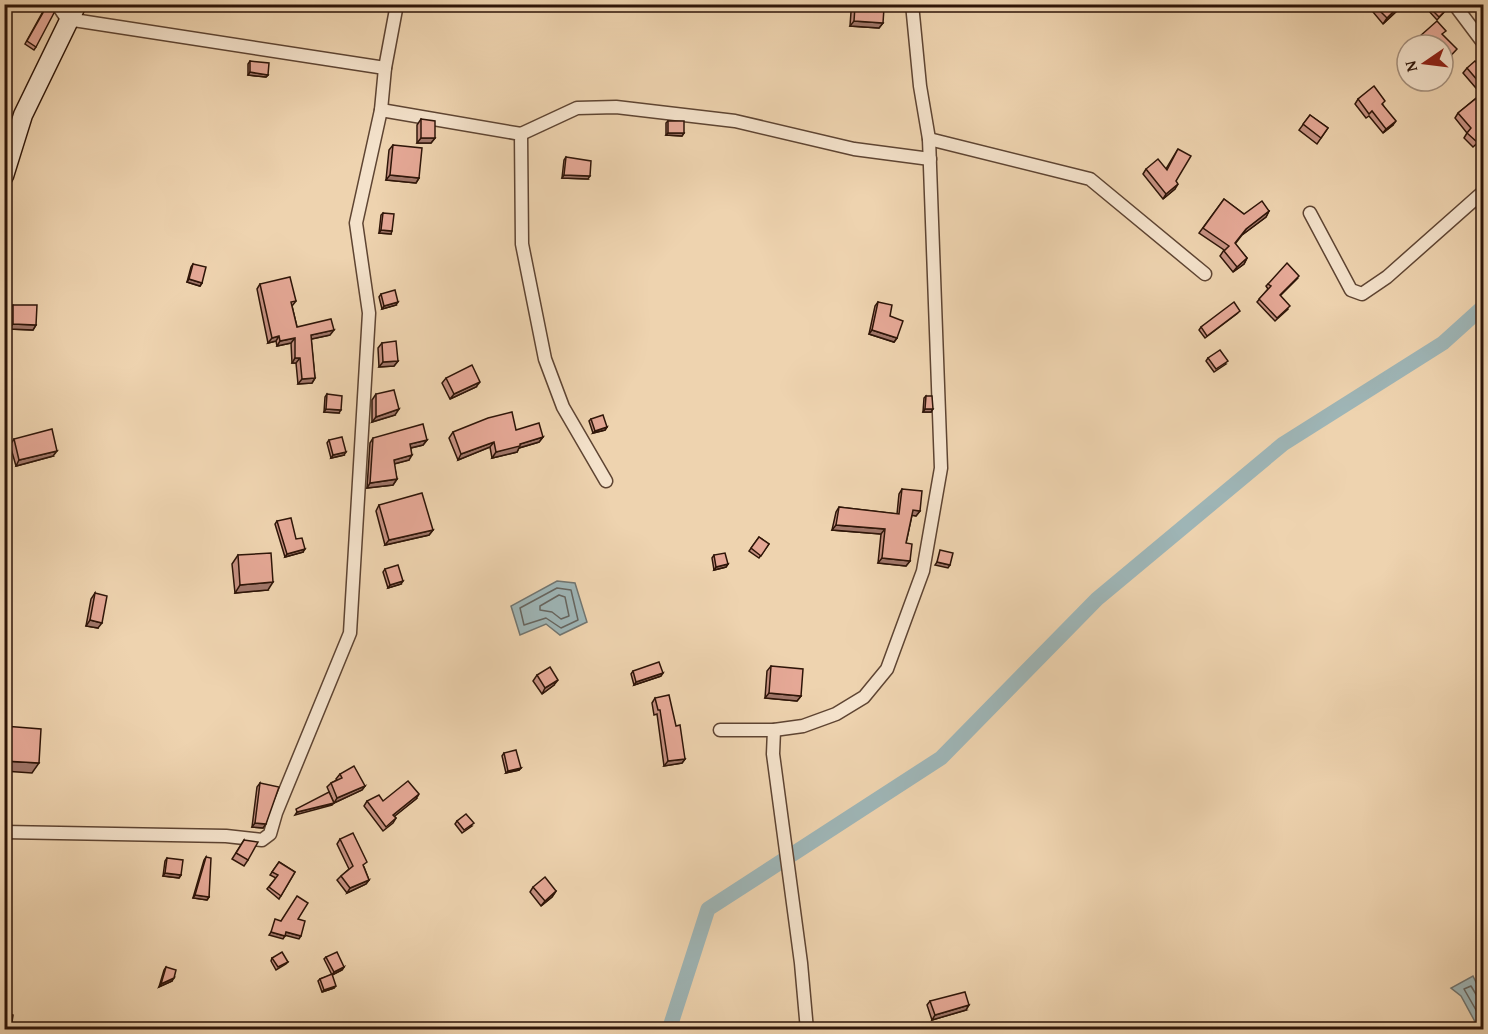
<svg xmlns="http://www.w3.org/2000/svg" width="1488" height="1034" font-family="'Gentium Book Plus',serif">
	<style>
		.water { fill: #9eb5b6; stroke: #717570; stroke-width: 1.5 }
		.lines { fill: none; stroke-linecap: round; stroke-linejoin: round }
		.shore { stroke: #66655f; stroke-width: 1.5 }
		.canal { stroke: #9eb5b6; stroke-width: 15 }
		.street-casing { stroke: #5e4432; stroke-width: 15 }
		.secondary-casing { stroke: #2e1508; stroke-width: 21 }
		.street { stroke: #f4e2cb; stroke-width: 12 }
		.secondary { stroke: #f4e2cb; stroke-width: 18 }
		.wall { fill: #c59081; stroke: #2e1508; stroke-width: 1.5 }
		.shaded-wall { fill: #a07669; stroke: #2e1508; stroke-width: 1.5 }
		.building { fill: #e5a896; stroke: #2e1508; stroke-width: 1.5 }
	</style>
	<rect width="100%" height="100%" fill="#eed3af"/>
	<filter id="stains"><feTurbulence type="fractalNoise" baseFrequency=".00333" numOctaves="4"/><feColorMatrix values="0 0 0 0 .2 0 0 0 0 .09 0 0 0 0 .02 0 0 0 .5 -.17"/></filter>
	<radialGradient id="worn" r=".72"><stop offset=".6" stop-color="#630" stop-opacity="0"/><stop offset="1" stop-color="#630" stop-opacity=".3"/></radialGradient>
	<g class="water">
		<polygon points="557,581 575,583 587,622 560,635 546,624 520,635 511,606"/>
		<polygon points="1473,976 1483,997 1483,1029 1479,1029 1461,996 1451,988"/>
	</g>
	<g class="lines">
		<g class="shore">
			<polygon points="557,588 571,590 578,620 561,628 546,618 524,625 520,608"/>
			<polygon points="559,595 565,597 569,616 561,619 552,612 540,610 540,606"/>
			<polyline points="1484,997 1477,996 1471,986 1464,989 1484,1024"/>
		</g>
		<polyline class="canal" points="669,1030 708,909 941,758 1097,599 1283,444 1443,343 1484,306"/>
		<defs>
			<g id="street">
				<polyline points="57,4 67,19 385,68"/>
				<polyline points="1454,4 1484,44"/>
				<polyline points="381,110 521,134 522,244 545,359 563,407 606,481"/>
				<polyline points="521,134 577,108 616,107 735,121 854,149 930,159"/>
				<polyline points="929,139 1090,179 1205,274"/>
				<polyline points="1310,213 1351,290 1362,294 1387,277 1484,191"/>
				<polyline points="720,730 774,730 803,726 836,714 864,697 887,669 923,571 941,468 929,139 920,86 912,4"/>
				<polyline points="774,730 773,754 801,963 807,1030"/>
				<polyline points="4,832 226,836 262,840 270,834 276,813 350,633 369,313 356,223 381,110 385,68 397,4"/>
			</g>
			<polyline id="secondary" points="4,176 23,115 77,4"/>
		</defs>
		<use href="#street" class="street-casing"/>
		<use href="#secondary" class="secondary-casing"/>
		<use href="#street" class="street"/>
		<use href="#secondary" class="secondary"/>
	</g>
	<g class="wall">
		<polygon points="47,4 36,47 34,50 25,44"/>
		<polygon points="1431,4 1448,8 1437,20 1427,9"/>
		<polygon points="855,6 883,23 879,28 850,26 851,12"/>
		<polygon points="1376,7 1401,7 1383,24 1373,12"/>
		<polygon points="250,61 268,75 266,77 248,75 248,64"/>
		<polygon points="1467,68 1484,70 1484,137 1473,147 1464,138 1467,133 1455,118 1458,113 1481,94 1463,73"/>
		<polygon points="1358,99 1383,105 1393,125 1383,133 1369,116 1366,118 1355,104"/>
		<polygon points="1310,115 1328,128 1317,144 1299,130"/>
		<polygon points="421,119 435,138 431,143 417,143 417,125"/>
		<polygon points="668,121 684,133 682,136 666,135 666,123"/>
		<polygon points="393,145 419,178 416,183 386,180 389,150"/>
		<polygon points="1178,149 1175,189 1163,199 1143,174 1146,169 1166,169"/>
		<polygon points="566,157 588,179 562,178 564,160"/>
		<polygon points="1224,199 1244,214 1269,211 1266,217 1242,235 1235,244 1247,258 1244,264 1233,272 1220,256 1224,250 1199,233"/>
		<polygon points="383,213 391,234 379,233 381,215"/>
		<polygon points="193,264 202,283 200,286 187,282 191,267"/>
		<polygon points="1297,279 1280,296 1288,309 1275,321 1257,302 1268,289 1266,286 1268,284"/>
		<polygon points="260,284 296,301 292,306 297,327 330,335 311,339 315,378 312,383 298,384 296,363 292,363 291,343 277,346 276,341 268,343 257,289"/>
		<polygon points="381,294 396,305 382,309 379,297"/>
		<polygon points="878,302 890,316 897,338 894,342 869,334 875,306"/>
		<polygon points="13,305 36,325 33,330 9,329 9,310"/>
		<polygon points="1238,313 1205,338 1199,330 1201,327"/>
		<polygon points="382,343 398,361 394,366 379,367 378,348"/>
		<polygon points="1208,358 1226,364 1214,372 1206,361"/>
		<polygon points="446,378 476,387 450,399 442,383"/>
		<polygon points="327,394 339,413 324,412 325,397"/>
		<polygon points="376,394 395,415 372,422 372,400"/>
		<polygon points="926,396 931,412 923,412 924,398"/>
		<polygon points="591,419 607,427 605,430 593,433 589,421"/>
		<polygon points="516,430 543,437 539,442 519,448 517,452 492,458 490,447 458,460 449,438 453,432"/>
		<polygon points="373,438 427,440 423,445 411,448 409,460 394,464 397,479 393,485 367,488 370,443"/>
		<polygon points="14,439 53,456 16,466 10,445"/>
		<polygon points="329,440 344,455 331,458 327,443"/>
		<polygon points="902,489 920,511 916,516 912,515 906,543 910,561 906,566 878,563 881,534 832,530 836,512 839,507 897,514 899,494"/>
		<polygon points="379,505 433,530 429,535 385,545 376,511"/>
		<polygon points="277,521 296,539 303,552 285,557 275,524"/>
		<polygon points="759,537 769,544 759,558 749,551"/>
		<polygon points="238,555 268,590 235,593 232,564"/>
		<polygon points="714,555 728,564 726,567 714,570 712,558"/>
		<polygon points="385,569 401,584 388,588 383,572"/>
		<polygon points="95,593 98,628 86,626 91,599"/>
		<polygon points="771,666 801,696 797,701 765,698 767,671"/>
		<polygon points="633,671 661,676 634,685 631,674"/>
		<polygon points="537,675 554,685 542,694 533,681"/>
		<polygon points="655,698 685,759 682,763 664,766 657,714 654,715 652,703"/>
		<polygon points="504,753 521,768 519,770 506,773 502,756"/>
		<polygon points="340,774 365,786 362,790 334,803 327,787 331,783 337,780 336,779"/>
		<polygon points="260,783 263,828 252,827 257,787"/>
		<polygon points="416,799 394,816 396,818 393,823 383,831 364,806 367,801 383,801"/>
		<polygon points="457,821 472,826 462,833 455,824"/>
		<polygon points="340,839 364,867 369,880 366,884 347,893 337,880 341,876 349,869 337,844"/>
		<polygon points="244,840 248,860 244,866 232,859"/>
		<polygon points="206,857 209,897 207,900 193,898 204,860"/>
		<polygon points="167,858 181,875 179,878 163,876 165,861"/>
		<polygon points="279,862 295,872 279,899 267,889 276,878 270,875"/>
		<polygon points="533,887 556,891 552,897 541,906 530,892"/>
		<polygon points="326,957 344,967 342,970 332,975 334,988 322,992 318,981 320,979 332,975 324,959"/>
		<polygon points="272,958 288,962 286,964 276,970 271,961"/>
		<polygon points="166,967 172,981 159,987 164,970"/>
		<polygon points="930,1001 966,1010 932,1020 927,1005"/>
	</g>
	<g class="shaded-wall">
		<polygon points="1401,4 1402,4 1401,7 1383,24 1387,18"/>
		<polygon points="854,21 883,23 879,28 850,26"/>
		<polygon points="250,72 268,75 266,77 248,75"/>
		<polygon points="1396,121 1393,125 1383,133 1386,129"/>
		<polygon points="668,133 684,133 682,136 666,135"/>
		<polygon points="421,138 435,138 431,143 417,143"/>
		<polygon points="390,175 419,178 416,183 386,180"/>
		<polygon points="564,175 590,176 588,179 562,178"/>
		<polygon points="1178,184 1175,189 1163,199 1166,194"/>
		<polygon points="1269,211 1266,217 1242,235 1246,229"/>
		<polygon points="381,230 392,231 391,234 379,233"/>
		<polygon points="1247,258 1244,264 1233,272 1237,267"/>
		<polygon points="189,279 202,283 200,286 187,282"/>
		<polygon points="398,302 396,305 382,309 384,306"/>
		<polygon points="13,324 36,325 33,330 9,329"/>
		<polygon points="334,330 330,335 307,340 311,335"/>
		<polygon points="872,330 897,338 894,342 869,334"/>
		<polygon points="279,336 276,341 268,343 272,338"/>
		<polygon points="295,338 291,343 277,346 280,341"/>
		<polygon points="295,358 300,358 296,363 292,363"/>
		<polygon points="398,361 394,366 379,367 383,362"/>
		<polygon points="315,378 312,383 298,384 302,379"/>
		<polygon points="480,382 476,387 450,399 454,394"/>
		<polygon points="326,409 341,410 339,413 324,412"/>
		<polygon points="399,409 395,415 372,422 376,417"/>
		<polygon points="925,409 933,409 931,412 923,412"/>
		<polygon points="607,427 605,430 593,433 595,431"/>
		<polygon points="543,437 539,442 519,448 517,452 492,458 496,452 520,444"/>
		<polygon points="427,440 423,445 406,449 410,444"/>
		<polygon points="494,442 490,447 458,460 461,454"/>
		<polygon points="57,451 53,456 16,466 19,460"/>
		<polygon points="346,452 344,455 331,458 333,455"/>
		<polygon points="412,455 409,460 390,465 394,460"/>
		<polygon points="397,479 393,485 367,488 370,483"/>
		<polygon points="913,510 920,511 916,516 910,515"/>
		<polygon points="836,525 885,529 881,534 832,530"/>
		<polygon points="433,530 429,535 385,545 389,540"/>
		<polygon points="305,549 303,552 285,557 287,554"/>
		<polygon points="882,558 910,561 906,566 878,563"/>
		<polygon points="937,562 950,565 948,568 935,565"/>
		<polygon points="728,564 726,567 714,570 716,567"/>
		<polygon points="403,581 401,584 388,588 390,585"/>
		<polygon points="273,582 268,590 235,593 240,585"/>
		<polygon points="90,620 102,623 98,628 86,626"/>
		<polygon points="663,673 661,676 634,685 636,682"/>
		<polygon points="558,680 554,685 542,694 545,688"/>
		<polygon points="769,693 801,696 797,701 765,698"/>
		<polygon points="685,759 682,763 664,766 668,761"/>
		<polygon points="4,761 39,763 32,773 4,771"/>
		<polygon points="521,768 519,770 506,773 508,771"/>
		<polygon points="365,786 362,790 334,803 337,798"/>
		<polygon points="419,794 416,799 390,820 393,815"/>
		<polygon points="334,803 332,805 295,815 297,812"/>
		<polygon points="255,823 266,824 263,828 252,827"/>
		<polygon points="165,873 181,875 179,878 163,876"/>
		<polygon points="369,880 366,884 347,893 350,888"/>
		<polygon points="556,891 552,897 541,906 545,901"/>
		<polygon points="195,895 209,897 207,900 193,898"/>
		<polygon points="271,932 285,936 283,939 269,935"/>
		<polygon points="286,932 301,936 299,939 284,935"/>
		<polygon points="344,967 342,970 332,975 334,972"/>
		<polygon points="174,978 172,981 159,987 161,984"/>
		<polygon points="336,986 334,988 322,992 324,990"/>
		<polygon points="969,1005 966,1010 932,1020 935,1015"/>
	</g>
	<g class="building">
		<polygon points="48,4 53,4 55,11 36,47 27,41"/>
		<polygon points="1379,4 1401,4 1387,18 1376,7"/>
		<polygon points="1431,4 1445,4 1448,8 1439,17 1429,7"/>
		<polygon points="855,6 884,8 883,23 854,21"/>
		<polygon points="1437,21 1446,31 1442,34 1457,49 1443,64 1443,45 1410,45"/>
		<polygon points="250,61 269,63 268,75 250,72"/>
		<polygon points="1475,61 1484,70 1484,88 1467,68"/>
		<polygon points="1374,86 1385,101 1382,104 1396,121 1386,129 1372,111 1369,114 1358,99"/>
		<polygon points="1484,92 1484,136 1477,142 1467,133 1471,128 1458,113"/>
		<polygon points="1310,115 1328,128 1321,138 1303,124"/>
		<polygon points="421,119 435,121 435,138 421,138"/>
		<rect x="668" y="121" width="16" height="12"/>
		<polygon points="393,145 422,148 419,178 390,175"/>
		<polygon points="1178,149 1191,156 1176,181 1178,184 1166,194 1146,169 1158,159 1167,170"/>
		<polygon points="566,157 591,161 590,176 564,175"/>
		<polygon points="1224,199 1244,214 1262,201 1269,211 1246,229 1235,243 1247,258 1237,267 1224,251 1229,246 1203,228"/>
		<polygon points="383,213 394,214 392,231 381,230"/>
		<polygon points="1287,263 1299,276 1280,295 1290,306 1277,318 1259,299 1271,286 1268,284"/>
		<polygon points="193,264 206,267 202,283 189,279"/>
		<polygon points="290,277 296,301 291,302 297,327 331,319 334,330 311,335 315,378 302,379 300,358 295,358 295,338 280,341 279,336 272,338 260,284"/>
		<polygon points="395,290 398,302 384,306 381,294"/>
		<polygon points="878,302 892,305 890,316 903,321 897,338 872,330"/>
		<polygon points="1234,302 1240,311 1207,336 1201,327"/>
		<polygon points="13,305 37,305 36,325 13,324"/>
		<polygon points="396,341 398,361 383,362 382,343"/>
		<polygon points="1220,350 1228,361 1216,369 1208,358"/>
		<polygon points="472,365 480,382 454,394 446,378"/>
		<polygon points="394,390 399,409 376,417 376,394"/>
		<polygon points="327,394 342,396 341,410 326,409"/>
		<polygon points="926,396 932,396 933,409 925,409"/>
		<polygon points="512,412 516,430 539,423 543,437 520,444 520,446 496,452 494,442 461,454 453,432 488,418"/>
		<polygon points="603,415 607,427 595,431 591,419"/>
		<polygon points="423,424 427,440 410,444 412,455 394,460 397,479 370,483 373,438"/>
		<polygon points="52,429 57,451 19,460 14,439"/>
		<polygon points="342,437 346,452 333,455 329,440"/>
		<polygon points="902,489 922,491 920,511 913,510 906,543 912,544 910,561 882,558 885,529 836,525 839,507 899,514"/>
		<polygon points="422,493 433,530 389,540 379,505"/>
		<polygon points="291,518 296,539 302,538 305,549 287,554 277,521"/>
		<polygon points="759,537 769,544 761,556 751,548"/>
		<polygon points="940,550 953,553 950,565 937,562"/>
		<polygon points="271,553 273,582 240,585 238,555"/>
		<polygon points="725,553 728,564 716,567 714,555"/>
		<polygon points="398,565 403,581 390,585 385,569"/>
		<polygon points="95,593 107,596 102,623 90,620"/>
		<polygon points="659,662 663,673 636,682 633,671"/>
		<polygon points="771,666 803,669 801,696 769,693"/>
		<polygon points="550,667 558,680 545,688 537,675"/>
		<polygon points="669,695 676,726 680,725 685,759 668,761 660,710 658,710 655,698"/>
		<polygon points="4,726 41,729 39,763 4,761"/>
		<polygon points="516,750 521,768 508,771 504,753"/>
		<polygon points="354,766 365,786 337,798 331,783 342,778 340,774"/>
		<polygon points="408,781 419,794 393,815 396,818 386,827 367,801 379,795 383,801"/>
		<polygon points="260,783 279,787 266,824 255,823"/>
		<polygon points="329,792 334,803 297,812 296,809"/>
		<polygon points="466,814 474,823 464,830 457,821"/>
		<polygon points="353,833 367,862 363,865 369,880 350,888 341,876 353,866 340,839"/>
		<polygon points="244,840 258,842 248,860 236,853"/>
		<polygon points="206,857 211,858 209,897 195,895"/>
		<polygon points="167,858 183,860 181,875 165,873"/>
		<polygon points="279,862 295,872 281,896 269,887 278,875 272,872"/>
		<polygon points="545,877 556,891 545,901 533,887"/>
		<polygon points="297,896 308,903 298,919 305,921 301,936 286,932 285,936 271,932 275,919 281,921"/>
		<polygon points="282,952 288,962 278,967 272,958"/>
		<polygon points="337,952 344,967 334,972 326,957"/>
		<polygon points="166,967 176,970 174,978 161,984"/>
		<polygon points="332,974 336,986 324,990 320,979"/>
		<polygon points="965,992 969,1005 935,1015 930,1001"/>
		<polygon points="4,1013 13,1015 11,1029 4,1029"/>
	</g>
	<rect width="1488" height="1034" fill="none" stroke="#eed3af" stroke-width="24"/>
	<rect x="6" y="6" width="1476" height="1022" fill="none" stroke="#2e1508" stroke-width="3"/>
	<rect x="12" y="12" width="1464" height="1010" fill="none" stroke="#2e1508" stroke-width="1.5"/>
	<g transform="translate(1425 63) rotate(256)"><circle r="28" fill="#f4e2cb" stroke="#a5907d" stroke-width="1.5"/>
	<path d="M0-4.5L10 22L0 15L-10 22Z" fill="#8f2418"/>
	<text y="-9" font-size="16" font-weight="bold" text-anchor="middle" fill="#2e1508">N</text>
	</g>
	<rect width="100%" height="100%" filter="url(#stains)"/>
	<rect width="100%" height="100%" fill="url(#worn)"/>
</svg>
